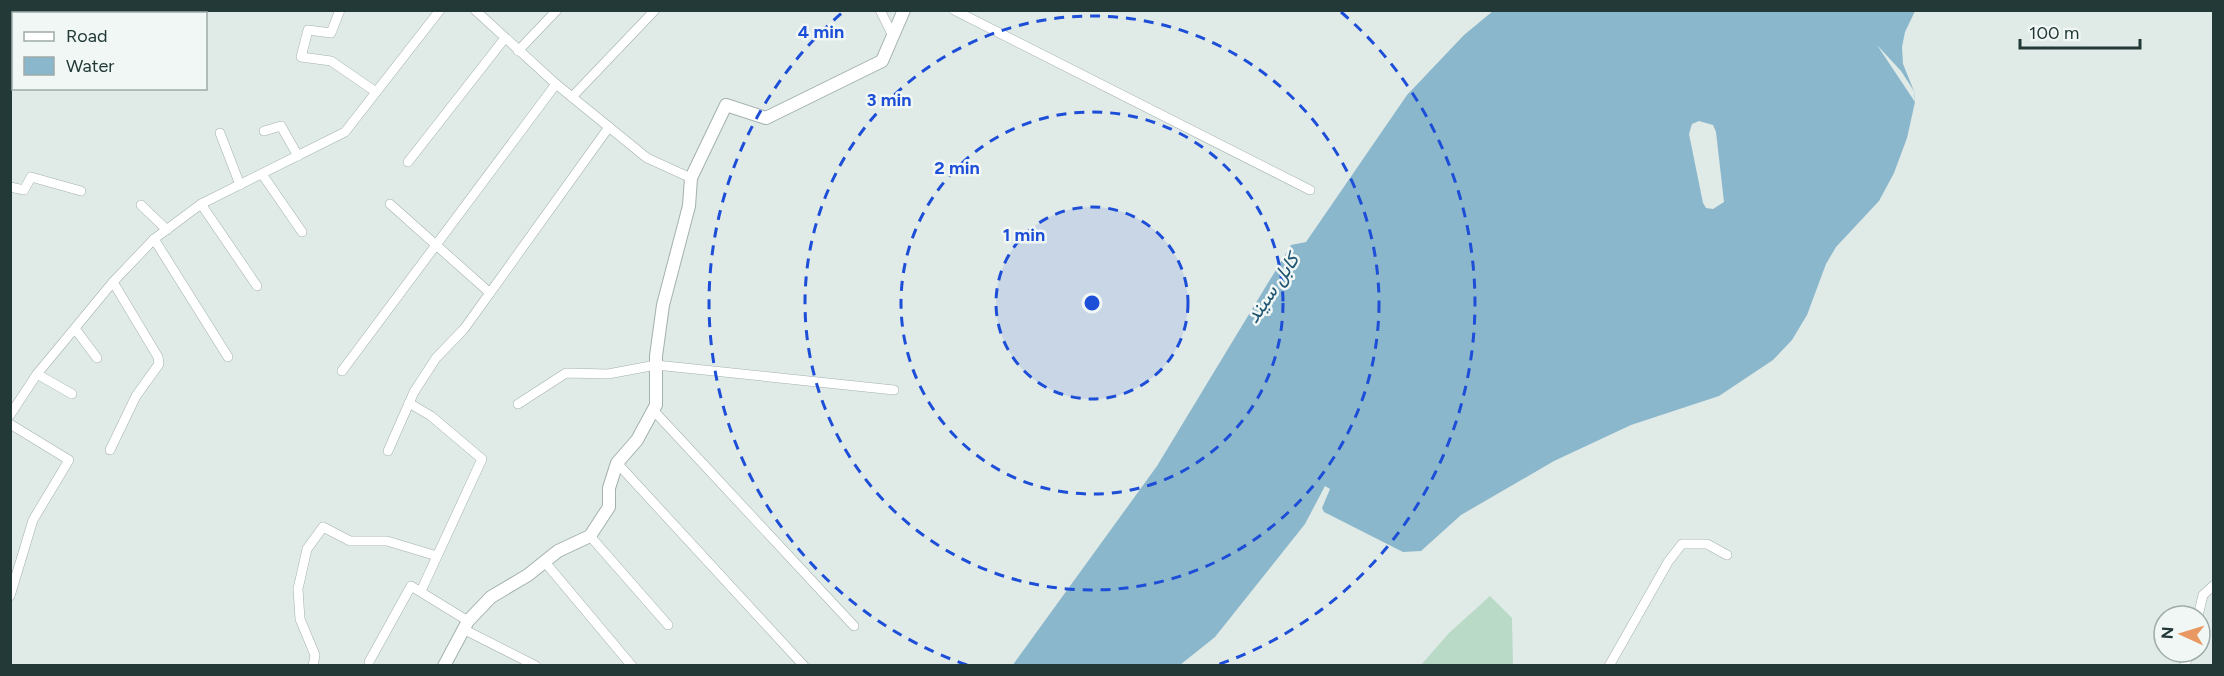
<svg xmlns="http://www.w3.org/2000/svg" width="2224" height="676" font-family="Figtree,Vazirmatn,sans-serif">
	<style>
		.green { fill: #badac8 }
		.water { fill: #8bb7cc; fill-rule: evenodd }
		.pier { fill: #e0eae7 }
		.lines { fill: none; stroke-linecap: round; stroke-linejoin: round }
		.minor-casing { stroke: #a3b1af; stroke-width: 10 }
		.tertiary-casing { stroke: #a3b1af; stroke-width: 14 }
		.minor { stroke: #fff; stroke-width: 9 }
		.tertiary { stroke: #fff; stroke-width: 12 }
		.ring { fill: none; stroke: #1d4ed8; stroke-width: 3; stroke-dasharray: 10 8 }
		.labels { text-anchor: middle; stroke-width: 5; stroke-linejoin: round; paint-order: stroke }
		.water-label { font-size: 20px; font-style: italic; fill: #215671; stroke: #f0f7f5 }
		.centre { fill: #1d4ed8; stroke: #f0f7f5; stroke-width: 3 }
		.ring-label { font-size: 18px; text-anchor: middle; font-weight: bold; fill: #1d4ed8; stroke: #f0f7f5; stroke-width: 5; stroke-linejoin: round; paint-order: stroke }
	</style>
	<rect width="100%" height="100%" fill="#e0eae7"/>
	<polygon class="green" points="1490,596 1512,618 1513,665 1421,665 1449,633"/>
	<path class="water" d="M1493,11h422l-10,21 -3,15 1,17 11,27 1,11 -8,36 -13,35 -15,28 -43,46 -10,17 -19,51 -15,25 -19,20 -54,36 -88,29 -77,36 -93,54 -40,36 -18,1 -79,-40 -2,-4 8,-19 -5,-3 -20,38 -90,113 -35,28 -168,1 145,-200 134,-221 15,-3 101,-147 57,-60zM1699,121l14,4 3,7 8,70 -11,7 -7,-1 -3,-5 -14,-69 3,-10z"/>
	<polygon class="pier" points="1877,45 1901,71 1914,91 1915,102"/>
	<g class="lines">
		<defs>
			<g id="minor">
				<polyline points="340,10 331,33 308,30 301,57 331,61 376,92"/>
				<polyline points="475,10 556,84 647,158 691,178"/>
				<polyline points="880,10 893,36"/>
				<polyline points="954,10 1310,190"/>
				<polyline points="59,14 59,10"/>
				<polyline points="10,36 14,36"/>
				<polyline points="518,51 557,10"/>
				<polyline points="572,97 655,10"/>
				<polyline points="264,131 281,126 298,156"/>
				<polyline points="220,133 240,185"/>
				<polyline points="408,162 505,38"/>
				<polyline points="262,174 302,232"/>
				<polyline points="10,187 24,190 31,177 81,191"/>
				<polyline points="201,204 257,286"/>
				<polyline points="390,204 490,293"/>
				<polyline points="141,205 167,230"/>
				<polyline points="154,239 228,357"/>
				<polyline points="76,330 97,358"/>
				<polyline points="342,371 556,84"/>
				<polyline points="37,374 72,394"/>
				<polyline points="409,403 431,416 482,459 421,591"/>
				<polyline points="518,404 566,373 608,374 656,365 894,390"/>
				<polyline points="653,410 854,626"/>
				<polyline points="10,415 37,374 113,282 154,239 201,204 345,132 440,10"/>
				<polyline points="10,424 69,460 33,520 10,596"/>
				<polyline points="110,450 136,396 159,364 158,357 113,282"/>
				<polyline points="388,451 414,392 436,358 464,329 609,127"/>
				<polyline points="617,463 804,666"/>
				<polyline points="590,536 668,625"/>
				<polyline points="544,561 632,666"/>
				<polyline points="2198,616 2203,595 2214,585"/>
				<polyline points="463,629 536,666"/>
				<polyline points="369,662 411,586 468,621"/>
				<polyline points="313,666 315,655 300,619 298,589 307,549 323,527 350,541 387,541 437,556"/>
				<polyline points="1609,666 1668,562 1682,544 1707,544 1727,555"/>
				<polyline points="2185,666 2189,652"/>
			</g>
			<polyline id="tertiary" points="444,666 468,621 491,597 528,575 558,551 590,536 609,507 609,488 617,463 637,440 656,405 656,356 663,305 689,206 691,178 726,105 766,118 882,61 904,10"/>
		</defs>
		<use href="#minor" class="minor-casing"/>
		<use href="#tertiary" class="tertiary-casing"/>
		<use href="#minor" class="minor"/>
		<use href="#tertiary" class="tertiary"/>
	</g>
	<circle cx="1092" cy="303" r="96" fill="#1d4ed8" fill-opacity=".12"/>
	<g class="ring">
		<circle cx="1092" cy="303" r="96"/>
		<circle cx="1092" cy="303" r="191"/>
		<circle cx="1092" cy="303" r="287"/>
		<path d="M967 665A383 383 0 0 1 843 12M1341 12A383 383 0 0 1 1217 665"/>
	</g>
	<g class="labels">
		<g class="water-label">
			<text transform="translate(1272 288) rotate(-56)" y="7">کابل سيند</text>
		</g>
	</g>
	<circle cx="1092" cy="303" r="9" class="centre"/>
	<g class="ring-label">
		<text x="821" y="38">4 min</text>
		<text x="889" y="106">3 min</text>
		<text x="957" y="174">2 min</text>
		<text x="1024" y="241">1 min</text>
	</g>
	<rect width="2224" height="676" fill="none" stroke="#223937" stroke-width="24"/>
	<rect x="12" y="12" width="195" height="78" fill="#f0f7f5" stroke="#9eaba9" stroke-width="1.5"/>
	<rect x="24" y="32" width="30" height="9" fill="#ffffff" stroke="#9eaba9" stroke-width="1.5"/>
	<text x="66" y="42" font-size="18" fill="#223937">Road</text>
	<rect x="24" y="57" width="30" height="18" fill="#8bb7cc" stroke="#9eaba9" stroke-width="1.5"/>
	<text x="66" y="72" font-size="18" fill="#223937">Water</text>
	<g transform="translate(2182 634) rotate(274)"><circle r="28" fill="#f0f7f5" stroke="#9eaba9" stroke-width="1.5"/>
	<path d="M0-4.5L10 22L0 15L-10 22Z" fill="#e89860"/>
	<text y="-9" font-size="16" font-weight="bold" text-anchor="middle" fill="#223937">N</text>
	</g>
	<path d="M2020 39v9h120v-9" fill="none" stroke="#223937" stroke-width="3"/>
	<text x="2029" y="39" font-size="18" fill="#223937" stroke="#f0f7f5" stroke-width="4.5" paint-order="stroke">100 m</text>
</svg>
